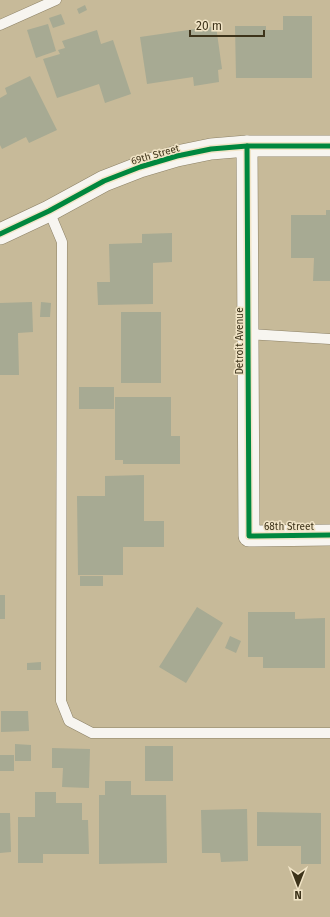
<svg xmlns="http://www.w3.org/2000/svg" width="330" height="917" font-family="'Fira Sans',sans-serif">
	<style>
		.building { fill: #a7aa93 }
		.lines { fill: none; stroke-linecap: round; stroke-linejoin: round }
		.service-casing { stroke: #8c8166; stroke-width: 11 }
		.minor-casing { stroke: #8c8166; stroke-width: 22 }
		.service { stroke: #f7f5f0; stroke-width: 10 }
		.minor { stroke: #f7f5f0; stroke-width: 21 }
		.cycleway-casing { stroke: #f1e4c6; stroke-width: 8 }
		.cycleway { stroke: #00873e; stroke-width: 5 }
		.labels { text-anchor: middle; stroke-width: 3; stroke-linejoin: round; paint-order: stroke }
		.street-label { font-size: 10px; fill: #3d331a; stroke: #f1e4c6 }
	</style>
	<rect width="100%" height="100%" fill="#c7ba99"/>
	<g class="building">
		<polygon points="85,5 87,10 79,14 77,9"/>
		<polygon points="61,14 65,24 53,28 49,18"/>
		<polygon points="283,16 312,16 312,78 236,78 235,26 266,26 266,30 283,30"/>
		<polygon points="48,24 56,51 36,58 27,30"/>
		<polygon points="216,26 222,69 218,70 219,82 194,86 193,77 147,84 140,37"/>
		<polygon points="97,30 101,44 113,40 131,94 105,103 99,84 57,98 43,59 60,54 58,50 65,48 62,41"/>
		<polygon points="30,76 57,130 29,143 26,137 2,149 0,145 0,98 7,94 5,88"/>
		<polygon points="326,210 330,210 330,281 313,281 314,258 291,258 291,215 326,215"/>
		<polygon points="172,233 172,262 153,263 153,304 98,305 97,282 110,282 109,244 142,243 142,234"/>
		<polygon points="32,302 33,332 18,333 19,375 0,375 0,303"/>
		<polygon points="41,302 51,303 50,317 40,317"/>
		<rect x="121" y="312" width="40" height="71"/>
		<rect x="79" y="387" width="35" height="22"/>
		<polygon points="115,397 171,397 171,436 180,436 180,464 123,464 123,460 115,460"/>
		<polygon points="144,475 144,521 164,521 164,547 123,547 123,575 78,575 77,496 105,496 105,476"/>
		<rect x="80" y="576" width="23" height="10"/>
		<rect x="0" y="595" width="5" height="24"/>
		<polygon points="197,607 223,623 186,683 159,667"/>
		<polygon points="248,612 295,612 295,619 325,618 325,668 263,668 263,657 248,657"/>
		<polygon points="230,636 241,641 236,653 225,648"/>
		<polygon points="41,662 41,670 27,670 27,663"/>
		<polygon points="1,711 28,711 29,731 1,732"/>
		<polygon points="15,744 31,745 31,761 15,761"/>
		<rect x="145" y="746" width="28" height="35"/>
		<polygon points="52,748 90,749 89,788 62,787 63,768 52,768"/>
		<rect x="0" y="755" width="14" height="16"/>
		<polygon points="105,781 131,781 131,795 166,795 167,863 99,864 99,795 105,795"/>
		<polygon points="35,792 56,792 56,803 82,803 82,820 88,820 89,854 43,854 43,863 18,863 18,817 35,817"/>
		<polygon points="247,809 248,861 221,862 220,853 202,853 201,810"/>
		<polygon points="257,812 321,813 321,864 301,864 301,846 257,846"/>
		<polygon points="0,813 10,813 11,852 0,853"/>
	</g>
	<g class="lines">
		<defs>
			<g id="service">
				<polyline points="0,25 56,0"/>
				<polyline points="49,211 62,242 61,701 69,721 92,733 330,733"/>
				<polyline points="248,334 330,339"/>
			</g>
			<g id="minor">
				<polyline points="247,146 249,536 330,535"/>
				<polyline points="0,234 49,211 104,181 140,167 177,156 211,149 247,146 330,146"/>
			</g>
		</defs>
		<use href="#service" class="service-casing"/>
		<use href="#minor" class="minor-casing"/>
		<use href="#service" class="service"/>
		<use href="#minor" class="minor"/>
		<defs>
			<g id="cycleway">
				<polyline points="247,146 249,536 330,535"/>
				<polyline points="0,234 49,211 104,181 140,167 177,156 211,149 247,146 330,146"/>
			</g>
		</defs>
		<use href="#cycleway" class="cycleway-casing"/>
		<use href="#cycleway" class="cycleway"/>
	</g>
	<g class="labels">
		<g class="street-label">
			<text transform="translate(155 154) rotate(-16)" y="4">69th Street</text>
			<text transform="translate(239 341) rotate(-90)" y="4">Detroit Avenue</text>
			<text x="289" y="530">68th Street</text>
		</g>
	</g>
	<g transform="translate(298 885) rotate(180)" stroke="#f1e4c6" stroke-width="3" paint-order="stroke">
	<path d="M0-3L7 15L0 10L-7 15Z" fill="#3d331a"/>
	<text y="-6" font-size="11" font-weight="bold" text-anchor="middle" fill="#3d331a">N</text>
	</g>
	<path d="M190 30v6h74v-6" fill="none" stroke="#3d331a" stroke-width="2"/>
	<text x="196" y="30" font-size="12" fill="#3d331a" stroke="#f1e4c6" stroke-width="3" paint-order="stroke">20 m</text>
</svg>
